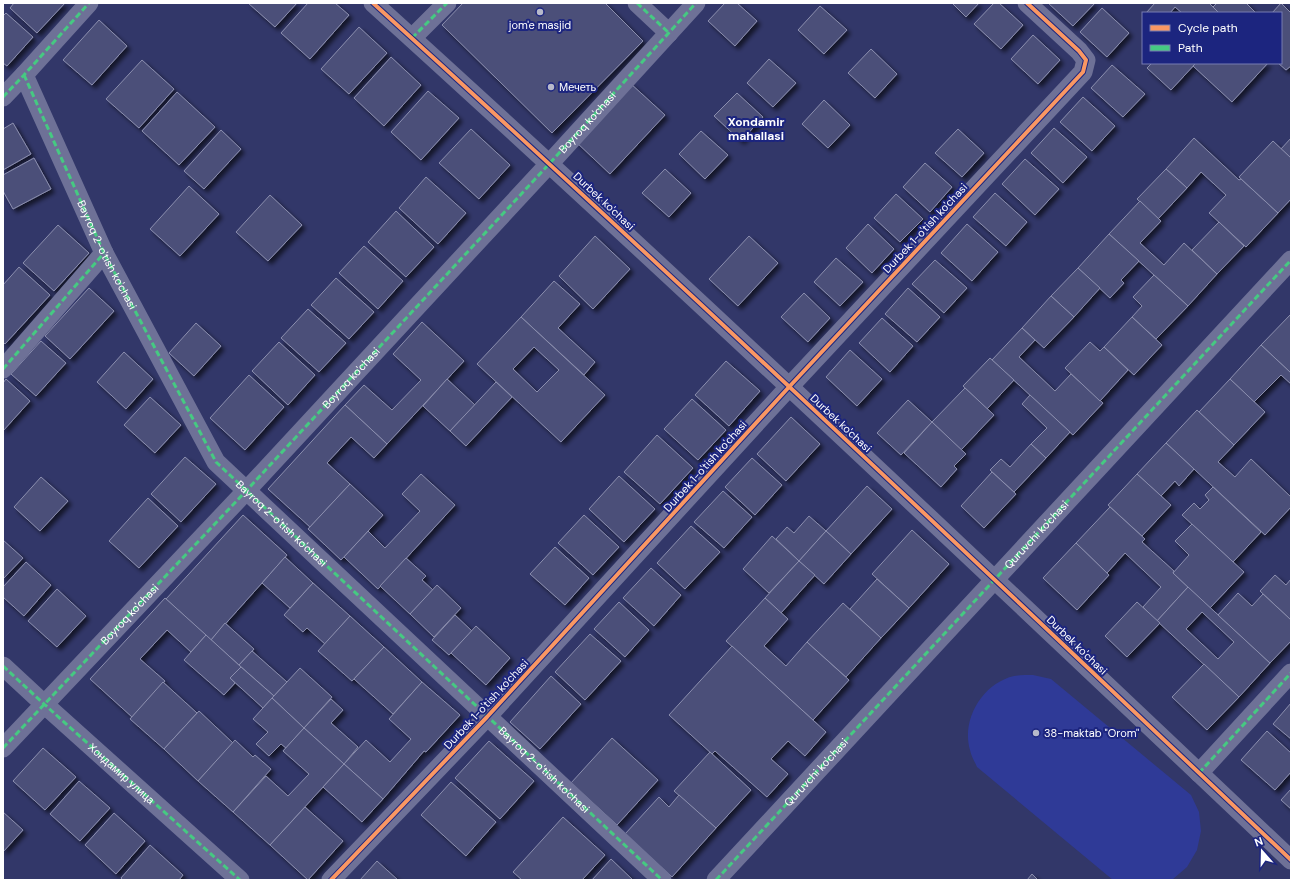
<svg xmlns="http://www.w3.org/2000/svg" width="1294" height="883" font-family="'DM Sans',sans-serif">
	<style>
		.green { fill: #2f3a97 }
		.building { fill: #4c5079; stroke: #8b8eae; fill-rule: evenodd; filter: url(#shadow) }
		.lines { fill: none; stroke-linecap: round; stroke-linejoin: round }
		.minor { stroke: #6e7197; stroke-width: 19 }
		.quiet { stroke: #46c982; stroke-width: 3; stroke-dasharray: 6 3; stroke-linecap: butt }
		.cycleway-casing { stroke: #1c257f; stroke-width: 6 }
		.cycleway { stroke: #f99763; stroke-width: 4 }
		.poi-dot { fill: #b7b9ca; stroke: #1c257f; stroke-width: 1.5 }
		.labels { text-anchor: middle; stroke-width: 4; stroke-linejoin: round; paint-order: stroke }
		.poi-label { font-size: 11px; fill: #fff; stroke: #1c257f; text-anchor: start }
		.street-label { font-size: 11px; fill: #fff; stroke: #1c257f }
		.neighbourhood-label { font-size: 12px; font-weight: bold; fill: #fff; stroke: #1c257f }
	</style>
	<defs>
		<filter id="shadow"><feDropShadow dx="3.5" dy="3.5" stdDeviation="2" flood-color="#0009"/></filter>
	</defs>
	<rect width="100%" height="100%" fill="#323769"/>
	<path class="green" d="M1033,675l18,4 140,116 8,17 2,19 -4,19 -10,17 -14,12 -60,1 -136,-113c-2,-5 -6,-11 -7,-17 -9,-31 13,-67 44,-74 6,-1 13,-1 19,-1z"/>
	<g class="building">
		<polygon points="14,3 65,3 37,33 10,8"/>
		<polygon points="248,3 297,3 275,27"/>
		<polygon points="308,3 335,3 349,15 310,59 281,33"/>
		<polygon points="463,3 605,3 643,41 552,133 442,25"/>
		<polygon points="725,3 737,3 757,21 735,46 708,21"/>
		<polygon points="952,3 979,3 966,17"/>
		<polygon points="994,3 999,3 1023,25 1001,49 974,24"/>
		<polygon points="1048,3 1095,3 1073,26"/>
		<polygon points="1155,3 1209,3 1219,13 1182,13 1175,7 1170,13 1146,13"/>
		<polygon points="1217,3 1246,3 1256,13 1219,13 1213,7"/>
		<polygon points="1281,3 1291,13 1291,66 1286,70 1278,63 1281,63 1281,13 1272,13"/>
		<polygon points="820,6 847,30 824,54 798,30"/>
		<polygon points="1102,8 1129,33 1107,57 1080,32"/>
		<polygon points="6,13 33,37 7,66 3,63 3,16"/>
		<polygon points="99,20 127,46 92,85 63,60"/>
		<polygon points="359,27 387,53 349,94 321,69"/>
		<polygon points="1033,35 1060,60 1038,84 1011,59"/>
		<polygon points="871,49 897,74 875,98 848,73"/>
		<polygon points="391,57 421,85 384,126 354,98"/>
		<polygon points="769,59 796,83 773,107 747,83"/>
		<polygon points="142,60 174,89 139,128 106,99"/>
		<polygon points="1152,63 1196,63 1171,90 1147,68"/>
		<polygon points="1196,63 1268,63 1232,102 1193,66"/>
		<polygon points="1112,65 1145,94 1123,117 1091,88"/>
		<polygon points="630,83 665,115 610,174 575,141"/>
		<polygon points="428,91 459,118 421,160 391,132"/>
		<polygon points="177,92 215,127 179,165 142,131"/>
		<polygon points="737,93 763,117 741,141 714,116"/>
		<polygon points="1083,97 1115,126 1092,151 1060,122"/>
		<polygon points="824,100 850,125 828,148 802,124"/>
		<polygon points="13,123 31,154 3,170 3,129"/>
		<polygon points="1054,128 1087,157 1063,183 1031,153"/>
		<polygon points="471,129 510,165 479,199 439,163"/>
		<polygon points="958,129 984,153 962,177 935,153"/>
		<polygon points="221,130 241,149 204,189 184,171"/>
		<polygon points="701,131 728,155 705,179 679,154"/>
		<polygon points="1194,138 1239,180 1241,179 1278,213 1246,247 1209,213 1226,195 1201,172 1187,188 1166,169"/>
		<polygon points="1291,138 1291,158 1281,149"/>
		<polygon points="1273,141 1291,158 1291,199 1278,213 1239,177"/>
		<polygon points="34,158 51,189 13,209 3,191 3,175"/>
		<polygon points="1025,159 1059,189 1035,215 1002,184"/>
		<polygon points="925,163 952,187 930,212 903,187"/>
		<polygon points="665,169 691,193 669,217 642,193"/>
		<polygon points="1166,169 1187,188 1158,219 1137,199"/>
		<polygon points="426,177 466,213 438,244 399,208"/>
		<polygon points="189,186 219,214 180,256 150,229"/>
		<polygon points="995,193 1027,222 1006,246 973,217"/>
		<polygon points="896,194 923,219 900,242 874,218"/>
		<polygon points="270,195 302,225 268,261 236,232"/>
		<polygon points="1140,201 1161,221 1140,243 1164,265 1184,243 1217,274 1188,306 1109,234"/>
		<polygon points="396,211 434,247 406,277 368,242"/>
		<polygon points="1219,222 1244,246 1217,274 1192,250"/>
		<polygon points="868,224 894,249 872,273 846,248"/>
		<polygon points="967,224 998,252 972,281 941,253"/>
		<polygon points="58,225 89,253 54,291 23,263"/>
		<polygon points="1109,234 1139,261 1121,280 1124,283 1110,298 1078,268"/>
		<polygon points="595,236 630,269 593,309 559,276"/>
		<polygon points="749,236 778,263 738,306 709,279"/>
		<polygon points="364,246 403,281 378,309 339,273"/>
		<polygon points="836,258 863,282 840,306 814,282"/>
		<polygon points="935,260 967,288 944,313 912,284"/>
		<polygon points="19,267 50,295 5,344 3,342 3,285"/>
		<polygon points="1078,268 1100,288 1074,317 1051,296"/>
		<polygon points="1154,275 1188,306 1156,339 1132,317 1142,306 1133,297"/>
		<polygon points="336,278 374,312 349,339 311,305"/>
		<polygon points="554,281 580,304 558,328 595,362 584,375 521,317"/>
		<polygon points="89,288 114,311 70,359 45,336"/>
		<polygon points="908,288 940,317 917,342 885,314"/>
		<polygon points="804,293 830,318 808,342 781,317"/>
		<polygon points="1051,296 1074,317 1044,348 1022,328"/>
		<polygon points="308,309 346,343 319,372 281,338"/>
		<polygon points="1291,314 1291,373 1261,345"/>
		<path d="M521,317l84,78 -44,47 -84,-78zM534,347l25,23 -22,22 -24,-23z"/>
		<polygon points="1132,317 1162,345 1134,375 1104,347"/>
		<polygon points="882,318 913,346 890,372 859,343"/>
		<polygon points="422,322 464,361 387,444 345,405 364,385 392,410 421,380 393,354"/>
		<polygon points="196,323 221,346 194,376 169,353"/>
		<polygon points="1022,328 1035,340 1019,357 1055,391 1071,374 1103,403 1073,435 992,360"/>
		<polygon points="41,341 66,363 36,396 11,374"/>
		<polygon points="279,342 315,375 288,405 252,371"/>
		<polygon points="1090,342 1100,351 1104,347 1128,370 1100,401 1065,368"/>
		<polygon points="1261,345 1291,373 1291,384 1281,375 1254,402 1230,379"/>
		<polygon points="850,350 882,379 857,406 826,377"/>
		<polygon points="124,352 153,379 126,409 97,382"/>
		<polygon points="990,358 1014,380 987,409 963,386"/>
		<polygon points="726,361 760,391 729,426 695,395"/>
		<polygon points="249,375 284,407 245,450 210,418"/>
		<polygon points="6,379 30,401 3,431 3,383"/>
		<polygon points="447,379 475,405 450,431 423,406"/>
		<polygon points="1230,379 1265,412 1234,445 1199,412"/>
		<polygon points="496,382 512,397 466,446 450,431"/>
		<polygon points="965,388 994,415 961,450 932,422"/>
		<polygon points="1030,395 1070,432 1046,458 1031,444 1047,428 1022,404"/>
		<polygon points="150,397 181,425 155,453 124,425"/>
		<polygon points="692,399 726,430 698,460 664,429"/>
		<polygon points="908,400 932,422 901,455 877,433"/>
		<polygon points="345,405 387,444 374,458 351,437 327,463 350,484 310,527 268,489"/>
		<polygon points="1197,410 1234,445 1218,462 1235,477 1251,459 1291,497 1291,507 1265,535 1166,443"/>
		<polygon points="791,417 820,444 786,481 757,454"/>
		<polygon points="932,422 966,454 954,466 957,469 941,487 904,453"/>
		<polygon points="657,435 693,468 660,504 624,472"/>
		<polygon points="1166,443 1194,469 1179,486 1175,481 1161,496 1137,474"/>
		<polygon points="1031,444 1046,458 1014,492 990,470 1001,459 1010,467"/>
		<polygon points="185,457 216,484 181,522 151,494"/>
		<polygon points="752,458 782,485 755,515 725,487"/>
		<polygon points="992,472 1016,494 984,528 961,506"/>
		<polygon points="421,474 455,505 378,589 344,557 368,531 385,548 420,511 402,494"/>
		<polygon points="1137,474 1171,505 1142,536 1108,505"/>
		<polygon points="619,476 655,509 624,542 589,509"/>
		<polygon points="41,477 68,501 40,531 14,507"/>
		<polygon points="350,484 383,515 341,560 308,529"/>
		<polygon points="867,486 892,509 851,554 826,531"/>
		<polygon points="1213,487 1261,532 1233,562 1182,515 1194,503 1200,509 1209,500 1205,495"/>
		<polygon points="723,491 752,517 724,548 694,522"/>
		<polygon points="148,498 178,526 139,568 109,541"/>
		<polygon points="1110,507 1145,539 1142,542 1174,571 1173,573 1188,587 1157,621 1143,607 1161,587 1125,553 1107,573 1076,543"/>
		<polygon points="243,515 287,555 211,640 166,599"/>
		<polygon points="584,515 619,547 593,575 558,543"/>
		<polygon points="809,516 826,531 799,561 776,539 787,527 794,533"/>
		<polygon points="1192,524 1244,572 1210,608 1173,573 1189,555 1175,541"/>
		<polygon points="691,526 720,552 685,589 657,563"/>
		<polygon points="912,530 949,564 909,608 872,574"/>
		<polygon points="826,531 851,554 824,584 799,561"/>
		<polygon points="772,536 799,561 769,593 743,569"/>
		<polygon points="3,540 23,558 3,579"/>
		<polygon points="1076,543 1109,575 1077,610 1043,578"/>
		<polygon points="555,547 589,578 565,605 530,574"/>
		<polygon points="285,557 313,583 290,608 262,583"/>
		<polygon points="406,558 426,576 422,580 433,590 410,614 380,586"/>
		<polygon points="799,561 815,575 781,613 765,598"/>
		<polygon points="26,562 51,585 24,616 3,597 3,587"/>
		<polygon points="651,568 681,595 654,626 623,598"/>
		<polygon points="1275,575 1286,585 1291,579 1291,620 1260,591"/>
		<polygon points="877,579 909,608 881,638 850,609"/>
		<polygon points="313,583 350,616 325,644 307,628 303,632 284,615"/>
		<polygon points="437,585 461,608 434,637 410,614"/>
		<path d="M1188,587l82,76 -31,34 -82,-76zM1202,612l32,30 -16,17 -32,-30z"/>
		<polygon points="57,589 86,616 57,647 28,621"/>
		<polygon points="1238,593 1252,606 1263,594 1291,620 1291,641 1270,663 1218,615"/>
		<polygon points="165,598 206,635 191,652 167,630 140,659 165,681 132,717 90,679"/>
		<polygon points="765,598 788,619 764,646 786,666 807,642 849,680 813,720 726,641"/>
		<polygon points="619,602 649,630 625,657 594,629"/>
		<polygon points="1137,602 1160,623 1127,657 1105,636"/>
		<polygon points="843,603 881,638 846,677 807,642"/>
		<polygon points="455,615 472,631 449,655 432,640"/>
		<polygon points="350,616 384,647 352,681 318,651"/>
		<polygon points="225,623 254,649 239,665 211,640"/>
		<polygon points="476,626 510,658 486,685 451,653"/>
		<polygon points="590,634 621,661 585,700 555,672"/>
		<polygon points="206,635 241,667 230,678 235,683 224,695 184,660"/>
		<polygon points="732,646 826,732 805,756 788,741 771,759 788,774 767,797 715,751 712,754 669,715"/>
		<polygon points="384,647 422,682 393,714 354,679"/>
		<polygon points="252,651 287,682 274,696 239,665"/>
		<polygon points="1204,664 1239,697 1207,730 1172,697"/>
		<polygon points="241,667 274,696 263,708 230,678"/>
		<polygon points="300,668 332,697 304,728 272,698"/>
		<polygon points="551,676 581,704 540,749 510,722"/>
		<polygon points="163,682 197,713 164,749 130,719"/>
		<polygon points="422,682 460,715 426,752 424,751 383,799 344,764 366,740 390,762 411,739 389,719"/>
		<polygon points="272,698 304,728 286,748 281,744 269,756 256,744 268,732 253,719"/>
		<polygon points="331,699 343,710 331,723 358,747 344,764 304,728"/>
		<polygon points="1291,703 1291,739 1273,724"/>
		<polygon points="199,711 233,743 198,781 164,749"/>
		<polygon points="304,728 344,764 270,845 233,812 266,776 288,796 309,774 283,751"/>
		<polygon points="1267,731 1291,753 1291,772 1275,790 1241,760"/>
		<polygon points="612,738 658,780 617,825 571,783"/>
		<polygon points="235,740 253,757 255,755 271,769 233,812 198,781"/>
		<polygon points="489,741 534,781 500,819 455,778"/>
		<polygon points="43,748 76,777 45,810 13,781"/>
		<polygon points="710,752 751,790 716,828 674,791"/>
		<polygon points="344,764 383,799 362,822 323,787"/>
		<polygon points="79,781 110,808 80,841 50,814"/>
		<polygon points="451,782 496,822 466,856 421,815"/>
		<polygon points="1291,789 1291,809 1281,800"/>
		<polygon points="679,795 716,828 672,877 625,834 659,797 669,807"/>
		<polygon points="305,807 343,841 308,880 270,845"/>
		<polygon points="3,812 23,830 3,852"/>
		<polygon points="114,813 145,841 116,874 85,845"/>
		<polygon points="563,817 605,855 582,880 522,880 513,872"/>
		<polygon points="150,845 183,875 179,880 123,880 121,878"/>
		<polygon points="611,859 633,880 592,880"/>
		<polygon points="377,861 398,880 360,880"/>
		<polygon points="1032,874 1038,880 1027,880"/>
	</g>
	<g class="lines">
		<g class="minor">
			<path d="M373,3c310,281 614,569 918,857"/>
			<polyline points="637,3 669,33"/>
			<polyline points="412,38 447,3"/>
			<path id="s1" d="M24,75l80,178 112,209 446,418"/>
			<polyline points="3,97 24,75 89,3"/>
			<polyline points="3,369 104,253"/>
			<path id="s2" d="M3,666l41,38 196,176"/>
			<polyline points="3,748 246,491 550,163 696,3"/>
			<polyline points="1199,773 1291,673"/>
			<polyline points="331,880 487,717 789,387 1083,72 1086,60 1079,51 1027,3"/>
			<path id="s3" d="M716,880l575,-620"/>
		</g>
		<g class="quiet">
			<polyline points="637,3 669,33"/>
			<polyline points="412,38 447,3"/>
			<polyline points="24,75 104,253 216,462 662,880"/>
			<polyline points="3,97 24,75 89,3"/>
			<polyline points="3,369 104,253"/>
			<polyline points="3,666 44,704 240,880"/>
			<path id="s4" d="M3,748l243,-257 304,-328 146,-160"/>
			<polyline points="1199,773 1291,673"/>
			<polyline points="716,880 1291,260"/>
		</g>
		<defs>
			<g id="cycleway">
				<path d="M373,3c310,281 614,569 918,857"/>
				<polyline points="331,880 487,717 789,387 1083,72 1086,60 1079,51 1027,3"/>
			</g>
		</defs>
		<use href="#cycleway" class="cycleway-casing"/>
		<use href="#cycleway" class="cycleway"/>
	</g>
	<g class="poi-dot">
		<circle cx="540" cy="12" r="4"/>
		<circle cx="551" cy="87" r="4"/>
		<circle cx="1036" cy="733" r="4"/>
	</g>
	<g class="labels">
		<g class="poi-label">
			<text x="540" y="29" text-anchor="middle">jom'e masjid</text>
			<text x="559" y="91">Мечеть</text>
			<text x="1044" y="737">38-maktab "Orom"</text>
		</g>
		<g class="street-label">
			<text dy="4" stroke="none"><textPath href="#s4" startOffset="856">Boyroq ko'chasi</textPath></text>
			<text transform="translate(604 201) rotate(43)" y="4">Durbek ko'chasi</text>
			<text transform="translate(925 228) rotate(-47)" y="4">Durbek 1-o'tish ko'chasi</text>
			<text dy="4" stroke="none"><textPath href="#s1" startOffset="198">Bayroq 2-o'tish ko'chasi</textPath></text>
			<text dy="4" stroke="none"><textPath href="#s4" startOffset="508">Boyroq ko'chasi</textPath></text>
			<text transform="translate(841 423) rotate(43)" y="4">Durbek ko'chasi</text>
			<text transform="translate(705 466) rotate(-48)" y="4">Durbek 1-o'tish ko'chasi</text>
			<text dy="4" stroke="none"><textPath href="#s1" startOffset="522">Bayroq 2-o'tish ko'chasi</textPath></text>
			<text dy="4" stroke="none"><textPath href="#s3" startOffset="471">Quruvchi ko'chasi</textPath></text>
			<text dy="4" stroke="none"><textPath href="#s4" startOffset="184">Boyroq ko'chasi</textPath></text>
			<text transform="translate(1077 645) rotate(44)" y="4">Durbek ko'chasi</text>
			<text transform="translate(486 704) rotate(-47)" y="4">Durbek 1-o'tish ko'chasi</text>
			<text dy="4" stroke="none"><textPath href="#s1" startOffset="882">Bayroq 2-o'tish ko'chasi</textPath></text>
			<text dy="4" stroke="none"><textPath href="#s2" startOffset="160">Хондамир улица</textPath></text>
			<text dy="4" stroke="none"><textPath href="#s3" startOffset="147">Quruvchi ko'chasi</textPath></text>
		</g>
		<g class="neighbourhood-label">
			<text x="756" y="126">Xondamir<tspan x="756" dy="14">mahallasi</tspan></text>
		</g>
	</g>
	<rect width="1294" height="883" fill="none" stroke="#ffffff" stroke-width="8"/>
	<rect x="1142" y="12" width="140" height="52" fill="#1c257f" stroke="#777cb2"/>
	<rect x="1150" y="25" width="20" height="6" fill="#f99763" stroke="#777cb2"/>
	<text x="1178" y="32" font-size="12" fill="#ffffff">Cycle path</text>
	<rect x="1150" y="45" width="20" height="6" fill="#46c982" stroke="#777cb2"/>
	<text x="1178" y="52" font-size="12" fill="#ffffff">Path</text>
	<g transform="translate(1262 851) rotate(340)" stroke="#1c257f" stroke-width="3" paint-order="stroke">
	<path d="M0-3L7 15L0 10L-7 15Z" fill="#ffffff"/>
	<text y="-6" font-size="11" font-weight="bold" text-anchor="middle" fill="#ffffff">N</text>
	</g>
</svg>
